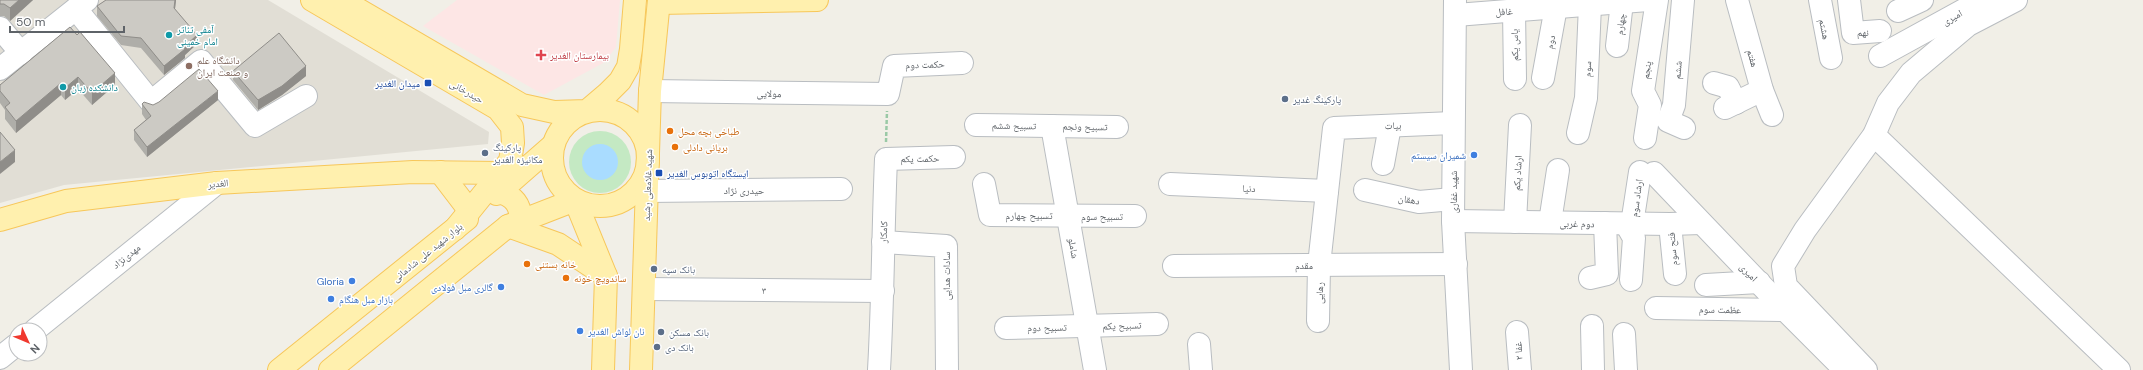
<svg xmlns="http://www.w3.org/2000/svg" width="2143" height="370" font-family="'DM Sans','Noto Naskh Arabic',sans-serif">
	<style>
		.education { fill: #e1ded5 }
		.medical { fill: #fde6e5 }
		.green { fill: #c4e9c3 }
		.water { fill: #a9dcff }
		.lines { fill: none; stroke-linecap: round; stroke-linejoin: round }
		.minor-casing { stroke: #b9bdc1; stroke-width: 24 }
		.major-casing { stroke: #f7c75a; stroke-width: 24 }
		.path { stroke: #9ac9a6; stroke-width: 2.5; stroke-dasharray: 4 2; stroke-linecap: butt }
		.minor { stroke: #fff; stroke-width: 22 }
		.major { stroke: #fff0ae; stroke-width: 22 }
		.wall { fill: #afaea9 }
		.shaded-wall { fill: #8f8d89 }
		.building { fill: #cccac4; stroke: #8f8d89 }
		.culture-dot { fill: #0f9aa8; stroke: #fff; stroke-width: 1.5 }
		.health-dot { fill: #e0444e; stroke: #fff; stroke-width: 1.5 }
		.education-dot { fill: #8d6e63; stroke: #fff; stroke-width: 1.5 }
		.transit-dot { fill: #1a4fb4; stroke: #fff; stroke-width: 1.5 }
		.service-dot { fill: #5c6f8a; stroke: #fff; stroke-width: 1.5 }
		.food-dot { fill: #e8710a; stroke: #fff; stroke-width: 1.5 }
		.shop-dot { fill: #3f7fe0; stroke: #fff; stroke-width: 1.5 }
		.labels { text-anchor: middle; stroke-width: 3; stroke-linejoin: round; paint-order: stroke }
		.street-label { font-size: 10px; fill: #5e6368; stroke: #fff }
		.culture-label { font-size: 10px; fill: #0d838f; stroke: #fff; text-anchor: start }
		.health-label { font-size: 10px; fill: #be3a42; stroke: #fff; text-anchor: start }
		.education-label { font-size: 10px; fill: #785e54; stroke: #fff; text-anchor: start }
		.transit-label { font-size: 10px; fill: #164399; stroke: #fff; text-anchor: end }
		.service-label { font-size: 10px; fill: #4e5e75; stroke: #fff; text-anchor: start }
		.food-label { font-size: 10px; fill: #c56008; stroke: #fff; text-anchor: start }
		.shop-label { font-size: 10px; fill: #366cbe; stroke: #fff; text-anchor: end }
	</style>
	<rect width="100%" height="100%" fill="#f1efe7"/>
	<polygon class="education" points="0,0 268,0 489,132 488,144 64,185 0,203"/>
	<polygon class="medical" points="457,0 620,0 616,47 605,62 544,95 423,26"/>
	<circle class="green" cx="600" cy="162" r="31"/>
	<circle class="water" cx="600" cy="162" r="18"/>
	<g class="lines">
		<defs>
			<g id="minor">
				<polyline points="1455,0 1453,221 1461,370"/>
				<polyline points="1683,0 1674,105 1668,121 1684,128"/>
				<polyline points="1737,0 1762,90 1772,115"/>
				<polyline points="1820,0 1831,58"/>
				<polyline points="1849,0 1853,33 1880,31"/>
				<polyline points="76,9 151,102 201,61 255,126 306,96"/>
				<polyline points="1514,10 1515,79"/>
				<polyline points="1898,11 1922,0"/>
				<polyline points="1456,15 1648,0"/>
				<polyline points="0,28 21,53"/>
				<polyline points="1617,46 1622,2"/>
				<polyline points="1880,56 1982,0"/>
				<polyline points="0,69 87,0"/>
				<polyline points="1543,78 1556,7"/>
				<polyline points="1714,83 1728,87 1736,103"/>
				<polyline points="650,91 888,94 894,66 962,63"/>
				<polyline points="1725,108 1762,90"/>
				<polyline points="976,125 1117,127"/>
				<polyline points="1052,126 1095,370"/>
				<polyline points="1578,133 1586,98 1590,5"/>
				<polyline points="1874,135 2119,370"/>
				<polyline points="1645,138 1650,105 1643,91 1657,0"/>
				<polyline points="1383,164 1390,126"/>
				<polyline points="1654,173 1785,310 1845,370"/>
				<polyline points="984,184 990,215 1135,216"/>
				<polyline points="1170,184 1327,191"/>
				<polyline points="1365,190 1419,202 1453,199"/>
				<polyline points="647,191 841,189"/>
				<polyline points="1453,221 1670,224 1701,223"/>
				<polyline points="1515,222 1520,125"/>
				<polyline points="1550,222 1558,170"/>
				<polyline points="1626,224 1634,238 1631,280"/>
				<polyline points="1632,224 1640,172"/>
				<polyline points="1670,224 1675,274"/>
				<polyline points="883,242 946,246 947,370"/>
				<polyline points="1174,266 1456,264"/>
				<polyline points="1590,278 1607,274 1605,223"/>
				<polyline points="1706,285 1759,282"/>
				<polyline points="644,289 883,291"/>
				<polyline points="1656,308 1785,310"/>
				<polyline points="1318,321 1319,265 1334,128 1453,123"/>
				<polyline points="1592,326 1593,370"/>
				<polyline points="1006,328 1157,324"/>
				<polyline points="35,330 217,183"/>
				<polyline points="1517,332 1520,370"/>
				<polyline points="1624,334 1626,370"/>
				<polyline points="1199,344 1201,370"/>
				<polyline points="0,358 16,345"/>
				<path d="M879,370c4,-70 4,-141 7,-211l68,-2"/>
				<polyline points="1866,370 1786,286 1783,266 1805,230 1874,135 1888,103 1911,73 1968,25 2016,0"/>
			</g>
			<g id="major">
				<polyline points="312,0 498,109 512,127 513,143 510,161 455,229"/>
				<polyline points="342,0 522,105 554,112 587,111 607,94 620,81 628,67 631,49 635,0"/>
				<polyline points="659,3 817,0"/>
				<circle cx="600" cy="158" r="48"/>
				<polyline points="440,172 469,210"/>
				<path d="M500,192c14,5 20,12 21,27"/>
				<polyline points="497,194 553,145"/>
				<polyline points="0,220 66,201 217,183 413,172 501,173"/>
				<polyline points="508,226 558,244 606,276"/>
				<polyline points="279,370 467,219"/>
				<polyline points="330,370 508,226 575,200 606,276 603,370"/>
				<polyline points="641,370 650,91 659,0"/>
			</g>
		</defs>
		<use href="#minor" class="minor-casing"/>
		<use href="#major" class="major-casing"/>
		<polyline class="path" points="886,142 887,111"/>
		<use href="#minor" class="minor"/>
		<use href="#major" class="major"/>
	</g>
	<g class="wall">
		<polygon points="0,0 33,0 10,21 4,16 0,16"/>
		<polygon points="106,0 176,0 175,9 197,44 185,55 185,58 164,75 141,48 121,45 97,16 97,6"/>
		<polygon points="70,27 115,85 92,105 78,89 65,100 61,95 16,133 5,119 5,110 0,103 0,85"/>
		<polygon points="233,71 306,76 282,95 258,110 233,80"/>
		<polygon points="218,100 147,157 134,140 134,130 146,120 142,114 142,104 153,105"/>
	</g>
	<g class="shaded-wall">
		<polygon points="19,0 33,0 10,21 10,8"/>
		<polygon points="175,0 176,0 174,17 174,8"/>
		<polygon points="197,35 197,44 185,55 185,58 164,75 164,66 184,47"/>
		<polygon points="306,66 306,76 282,95 258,110 258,100"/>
		<polygon points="115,73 115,85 92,105 92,93"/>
		<polygon points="78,77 78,89 65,100 65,88"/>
		<polygon points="61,83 61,95 16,133 16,121"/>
		<polygon points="218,91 218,100 147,157 147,147"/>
		<polygon points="15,150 15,162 0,174 0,162"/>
	</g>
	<g class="building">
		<polygon points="0,0 19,0 10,8 4,4 0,4"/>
		<polygon points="106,0 175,0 174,8 197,35 184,47 185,49 164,66 141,38 121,36 97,6"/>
		<polygon points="70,27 77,35 80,32 115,73 92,93 78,77 65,88 61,83 16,121 5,107 10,103 0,91 0,85"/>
		<polygon points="279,33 306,66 282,86 258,100 233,71"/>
		<polygon points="199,69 218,91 147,147 134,130 151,116 142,104 144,102 153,105 159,102"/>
		<polygon points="0,132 15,150 0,162"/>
	</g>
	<g class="culture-dot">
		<circle cx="169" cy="35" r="4"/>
		<circle cx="63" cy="87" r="4"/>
	</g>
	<path class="health-dot" d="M539 49h4v4h4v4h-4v4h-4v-4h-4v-4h4z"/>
	<circle class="education-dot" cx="189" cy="66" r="4"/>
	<g class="transit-dot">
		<rect x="424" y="79" width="8" height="8" rx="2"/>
		<rect x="655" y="169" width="8" height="8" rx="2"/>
	</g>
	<g class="service-dot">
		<circle cx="1285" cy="99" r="4"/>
		<circle cx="485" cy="153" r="4"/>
		<circle cx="654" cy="269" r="4"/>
		<circle cx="661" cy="332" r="4"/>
		<circle cx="657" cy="347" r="4"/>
	</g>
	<g class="food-dot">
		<circle cx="670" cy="131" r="4"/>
		<circle cx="675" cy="147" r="4"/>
		<circle cx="527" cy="264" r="4"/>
		<circle cx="566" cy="278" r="4"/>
	</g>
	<g class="shop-dot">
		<circle cx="1474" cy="155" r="4"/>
		<circle cx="352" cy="281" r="4"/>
		<circle cx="501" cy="287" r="4"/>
		<circle cx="331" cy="299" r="4"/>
		<circle cx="580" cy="331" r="4"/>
	</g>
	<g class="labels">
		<g class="street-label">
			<text transform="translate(1504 11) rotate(-4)" y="4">غافل</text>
			<text transform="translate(1952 17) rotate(-29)" y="4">امیری</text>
			<text transform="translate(1620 24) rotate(-83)" y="4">چهارم</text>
			<text transform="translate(1825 29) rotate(79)" y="4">هشتم</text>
			<text transform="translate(1863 32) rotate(1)" y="4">نهم</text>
			<text transform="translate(1550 42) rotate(-79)" y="4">دوم</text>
			<text transform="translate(1514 45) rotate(-91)" y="4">یاس یکم</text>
			<text transform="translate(1753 58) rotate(75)" y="4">هفتم</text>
			<text transform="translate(925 64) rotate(-2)" y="4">حکمت دوم</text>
			<text transform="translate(1587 69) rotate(-88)" y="4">سوم</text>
			<text transform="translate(1646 70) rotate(-82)" y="4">پنجم</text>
			<text transform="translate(1677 70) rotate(-85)" y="4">ششم</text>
			<text transform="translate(467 91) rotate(30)" y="4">حیدرخانی</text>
			<text transform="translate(769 93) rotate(1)" y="4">مولایی</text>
			<text transform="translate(1014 125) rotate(1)" y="4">تسبیح ششم</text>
			<text transform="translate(1393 125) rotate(-2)" y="4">بیات</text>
			<text transform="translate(1085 126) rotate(1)" y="4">تسبیح ونجم</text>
			<text transform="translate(920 158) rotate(-1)" y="4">حکمت یکم</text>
			<text transform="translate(1517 173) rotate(-87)" y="4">ارشاد یکم</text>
			<text transform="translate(218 183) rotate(-5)" y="4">الغدیر</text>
			<text transform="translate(647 185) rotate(-88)" y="4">شهید غلامعلی رشید</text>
			<text transform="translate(1249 188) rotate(2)" y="4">دنیا</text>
			<text x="744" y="194">حیدری نژاد</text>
			<text transform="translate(1453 192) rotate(-90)" y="4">شهید غفاری</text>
			<text transform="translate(1636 198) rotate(-82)" y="4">ارشاد سوم</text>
			<text transform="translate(1409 199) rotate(9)" y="4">دهقان</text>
			<text x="1029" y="219">تسبیح چهارم</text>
			<text x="1102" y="220">تسبیح سوم</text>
			<text transform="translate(1577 223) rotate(1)" y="4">دوم غربی</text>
			<text transform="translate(883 232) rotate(-88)" y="4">کامکار</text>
			<text transform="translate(1074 248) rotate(80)" y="4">شاملو</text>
			<text transform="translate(1672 249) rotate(-95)" y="4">فتح سوم</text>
			<text transform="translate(427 252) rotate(-39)" y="4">بلوار شهید علی شادمانی</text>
			<text transform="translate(126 256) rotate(-39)" y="4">مهدی‌نژاد</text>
			<text x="1304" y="269">مقدم</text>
			<text transform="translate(1749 272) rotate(46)" y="4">امیری</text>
			<text transform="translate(946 276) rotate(-90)" y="4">سادات هدایی</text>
			<text transform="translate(764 290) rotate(1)" y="4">۳</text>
			<text transform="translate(1319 293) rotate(-89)" y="4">رهایی</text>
			<text transform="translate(1720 309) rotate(1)" y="4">عظمت سوم</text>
			<text transform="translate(1122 325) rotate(-2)" y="4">تسبیح یکم</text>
			<text transform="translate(1047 327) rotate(-1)" y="4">تسبیح دوم</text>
			<text transform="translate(1518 351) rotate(-93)" y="4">غفا ۲</text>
		</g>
		<g class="culture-label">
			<text x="177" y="33">آمفی تئاتر<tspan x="177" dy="12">امام خمینی</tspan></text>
			<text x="71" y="91">دانشکده زبان</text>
		</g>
		<g class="health-label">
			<text x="550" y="59">بیمارستان الغدیر</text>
		</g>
		<g class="education-label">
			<text x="197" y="64">دانشگاه علم<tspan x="197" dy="12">و صنعت ایران</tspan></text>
		</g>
		<g class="transit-label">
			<text x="420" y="87">میدان الغدیر</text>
			<text x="667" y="177" text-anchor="start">ایستگاه اتوبوس الغدیر</text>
		</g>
		<g class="service-label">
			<text x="1293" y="103">پارکینگ غدیر</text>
			<text x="493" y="151">پارکینگ<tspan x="493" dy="12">مکانیزه الغدیر</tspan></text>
			<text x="662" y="273">بانک سپه</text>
			<text x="669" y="336">بانک مسکن</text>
			<text x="665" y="351">بانک دی</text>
		</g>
		<g class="food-label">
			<text x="678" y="135">طباخی بچه محل</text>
			<text x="683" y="151">بریانی دادلی</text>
			<text x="535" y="268">خانه بستنی</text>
			<text x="574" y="282">ساندویچ خونه</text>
		</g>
		<g class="shop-label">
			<text x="1466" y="159">شمیران سیستم</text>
			<text x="344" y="285">Gloria</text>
			<text x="493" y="291">گالری مبل فولادی</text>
			<text x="339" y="303" text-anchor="start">بازار مبل هنگام</text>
			<text x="588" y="335" text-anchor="start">نان لواش الغدیر</text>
		</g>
	</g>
	<g transform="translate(28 342) rotate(134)"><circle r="19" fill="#ffffff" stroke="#bfc1c3"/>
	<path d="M0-3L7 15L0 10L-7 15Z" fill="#f0382e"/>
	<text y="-6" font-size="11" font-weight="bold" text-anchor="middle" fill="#5e6368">N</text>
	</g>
	<path d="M10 26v6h114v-6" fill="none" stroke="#5e6368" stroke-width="2"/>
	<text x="16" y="26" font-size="12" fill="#5e6368" stroke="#ffffff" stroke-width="3" paint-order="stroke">50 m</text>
</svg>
